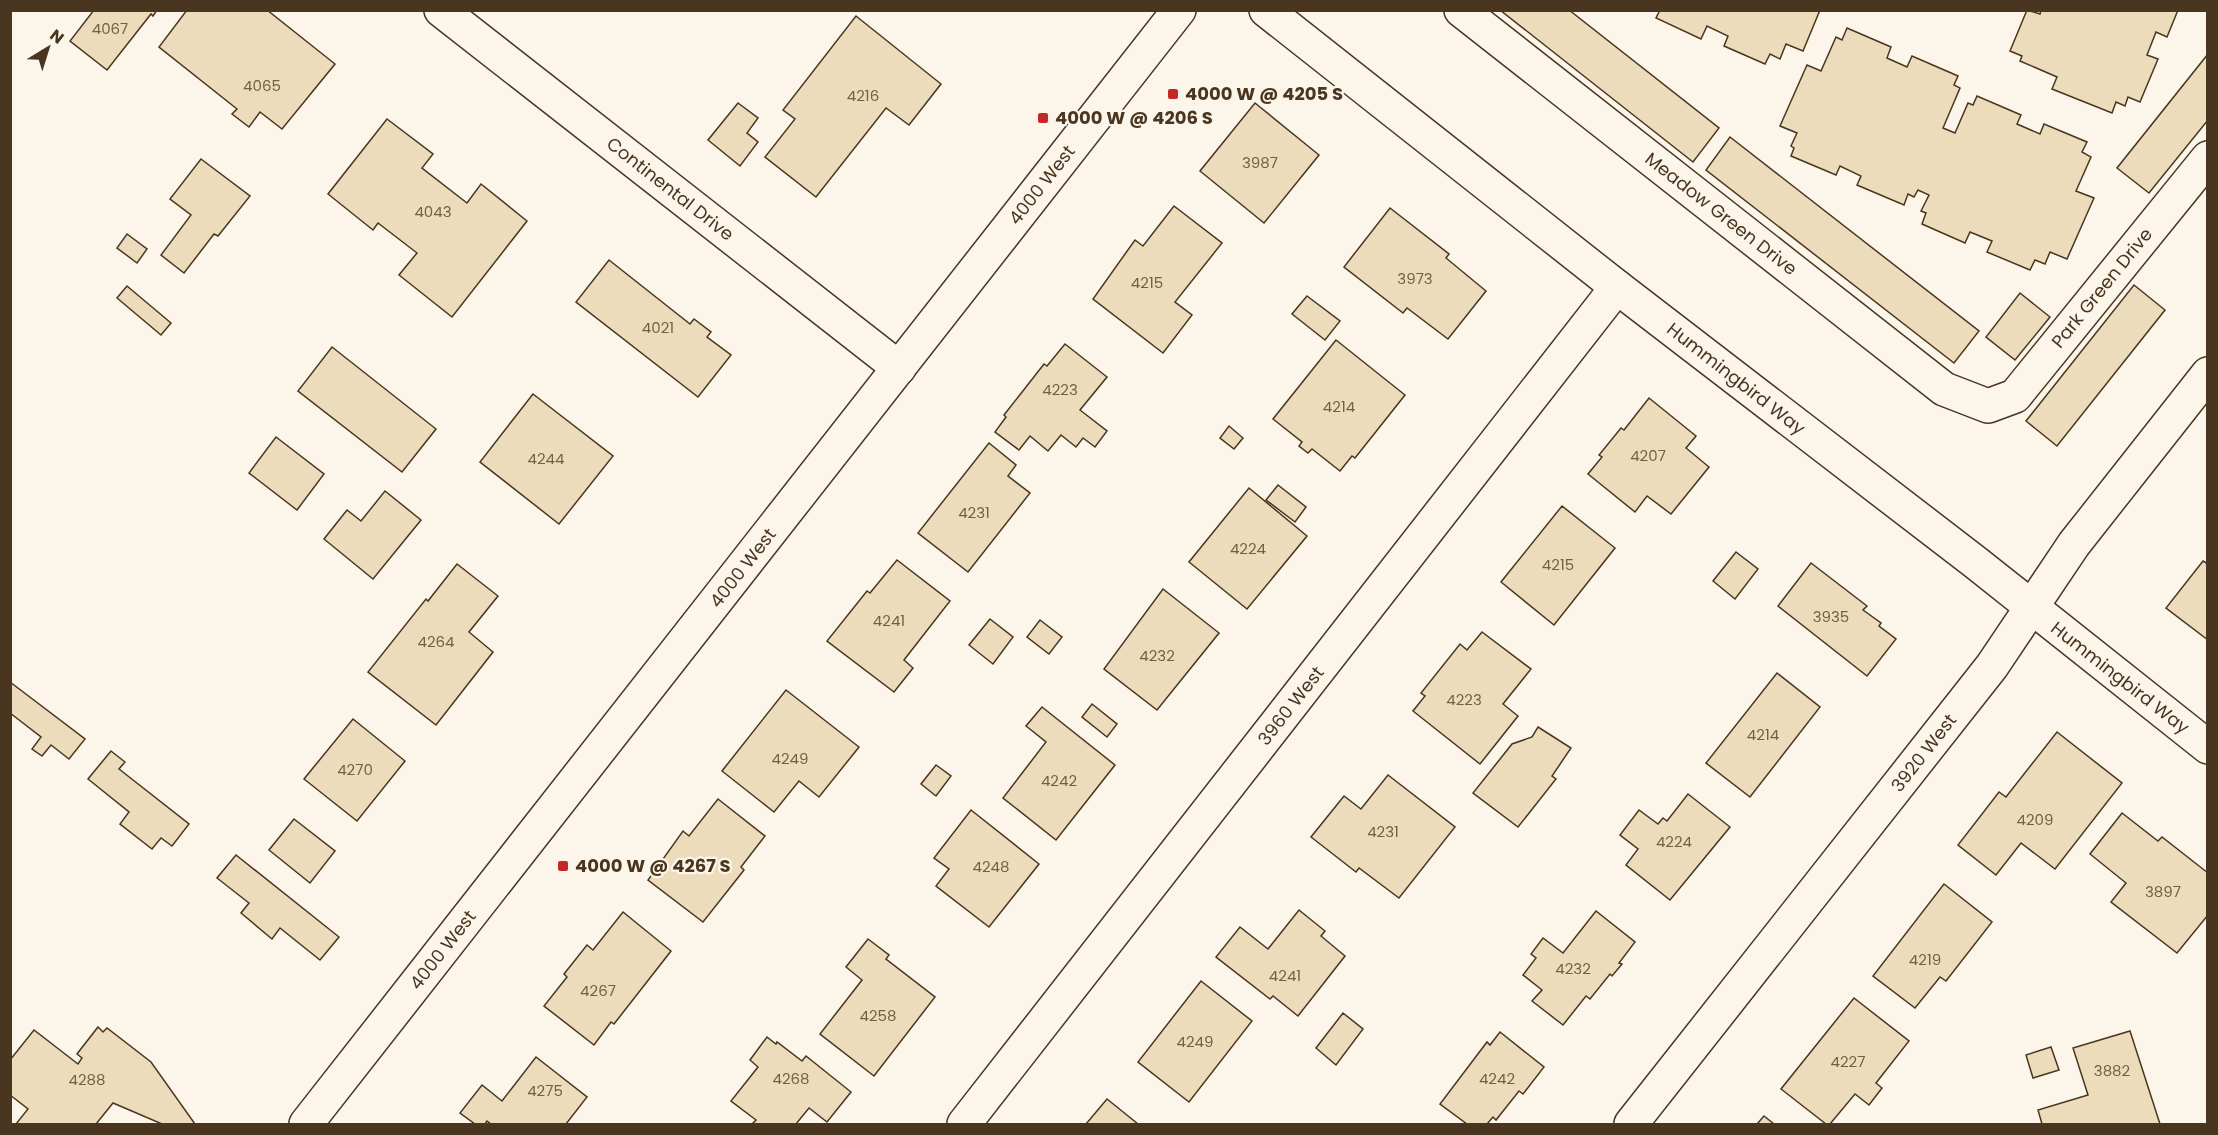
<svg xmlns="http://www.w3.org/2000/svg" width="2218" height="1135" font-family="Poppins,sans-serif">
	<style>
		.building { fill: #ecdcbc; stroke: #4a3520; stroke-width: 1.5 }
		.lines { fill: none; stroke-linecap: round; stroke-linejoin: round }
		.minor-casing { stroke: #4a3520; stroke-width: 36 }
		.minor { stroke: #fbf6e9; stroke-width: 33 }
		.poi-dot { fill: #c62828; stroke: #fbf6e9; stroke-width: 2 }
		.labels { text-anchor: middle; stroke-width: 4.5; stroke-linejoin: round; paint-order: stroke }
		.number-label { font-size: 15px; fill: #725f47 }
		.poi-label { font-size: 18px; font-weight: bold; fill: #4a3520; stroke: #fbf6e9; text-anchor: start }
		.street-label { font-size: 18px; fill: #4a3520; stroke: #fbf6e9 }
	</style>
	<rect width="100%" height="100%" fill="#fbf6e9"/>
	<g class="building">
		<polygon points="94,10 157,10 153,16 151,14 107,70 70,41"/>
		<polygon points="187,10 267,10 335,64 282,129 260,112 249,127 232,114 237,109 159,47"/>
		<polygon points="1500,10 1569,10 1719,128 1693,162"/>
		<polygon points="1660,10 1820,10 1803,51 1786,44 1780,59 1770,54 1765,64 1724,46 1728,36 1707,26 1701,39 1656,18"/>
		<polygon points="2027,10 2040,14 2041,10 2178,10 2167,37 2156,32 2147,55 2158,59 2140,102 2128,97 2125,106 2116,102 2112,113 2052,89 2057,77 2020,61 2022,56 2010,51"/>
		<polygon points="856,16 941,84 909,125 886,108 816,197 765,157 795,119 783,110"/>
		<polygon points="1847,28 1891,47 1887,58 1907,67 1912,56 1958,76 1954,85 1960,88 1943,128 1955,133 1968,103 1973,105 1977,96 2021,115 2017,124 2040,134 2044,124 2087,142 2082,152 2091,157 2076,191 2094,198 2067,259 2050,252 2045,264 2035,260 2030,270 1987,252 1992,241 1970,232 1965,243 1922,224 1926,213 1921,211 1929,195 1918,190 1914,197 1908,194 1904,205 1857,185 1861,176 1840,166 1836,175 1791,156 1794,148 1791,146 1797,133 1780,126 1807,65 1821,71 1836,37 1842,40"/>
		<polygon points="2208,54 2208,120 2149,193 2117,168"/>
		<polygon points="738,103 758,118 747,133 758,142 740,166 708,140"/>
		<polygon points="1255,103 1319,155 1264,223 1200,171"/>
		<polygon points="387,119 433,154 422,168 467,203 481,184 527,221 452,317 399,275 417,253 378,223 373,230 328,194"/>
		<polygon points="1730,137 1979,331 1954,363 1706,170"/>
		<polygon points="201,159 250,196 218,236 214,234 184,273 161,255 191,215 170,199"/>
		<polygon points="1174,206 1222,243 1175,302 1192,315 1163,353 1093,299 1135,240 1143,246"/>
		<polygon points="1390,208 1449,254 1446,258 1486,291 1448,339 1407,308 1403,313 1344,267"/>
		<polygon points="127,234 147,249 137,263 117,248"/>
		<polygon points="609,260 690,324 694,319 711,332 707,337 731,355 698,397 576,302"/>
		<polygon points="2134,285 2165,310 2057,446 2026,421"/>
		<polygon points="127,286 171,323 161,335 117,298"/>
		<polygon points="2020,293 2050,317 2015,360 1986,337"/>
		<polygon points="1307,296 1340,321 1325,340 1292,314"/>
		<polygon points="1336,340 1405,395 1355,458 1352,456 1340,471 1312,449 1308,453 1299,446 1302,442 1273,419"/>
		<polygon points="1065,344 1107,377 1080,410 1107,431 1095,447 1083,438 1076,447 1061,435 1048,451 1030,436 1019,450 995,432 1006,417 1004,415 1044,364 1047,366"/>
		<polygon points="332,347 436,429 402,472 298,391"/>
		<polygon points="533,394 613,456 559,524 480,462"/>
		<polygon points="1649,398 1696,436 1686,448 1709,467 1671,514 1647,496 1635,512 1588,474 1602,457 1599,455 1621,428 1624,430"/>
		<polygon points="1229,426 1243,438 1234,449 1220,438"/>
		<polygon points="276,437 324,474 297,510 249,473"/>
		<polygon points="989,443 1016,465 1008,476 1030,493 968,572 918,533"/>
		<polygon points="1278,485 1306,507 1295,522 1266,500"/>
		<polygon points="1249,488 1307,536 1247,609 1189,562"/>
		<polygon points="385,491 421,520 373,579 324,539 347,510 361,521"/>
		<polygon points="1562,506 1615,548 1554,625 1501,582"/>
		<polygon points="1736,552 1758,569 1735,599 1713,581"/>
		<polygon points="897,560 950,601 904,660 913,668 894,692 827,641 867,591 870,593"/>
		<polygon points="2203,561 2208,564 2208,640 2166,608"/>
		<polygon points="1811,563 1867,606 1863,610 1881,623 1879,626 1896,639 1867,676 1778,606"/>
		<polygon points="457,564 498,596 469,632 493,652 436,725 368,672 426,599 428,601"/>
		<polygon points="1163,589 1219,633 1157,710 1104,669"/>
		<polygon points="990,619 1013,637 993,664 969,645"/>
		<polygon points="1040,620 1062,637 1049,654 1027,637"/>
		<polygon points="1482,632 1531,669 1503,704 1518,716 1480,764 1413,711 1425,696 1421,693 1460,644 1467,650"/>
		<polygon points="1777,673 1820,707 1750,797 1706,763"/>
		<polygon points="10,682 85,739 69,759 51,745 42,756 32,749 41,737 10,713"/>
		<polygon points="786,690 859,747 819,797 799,781 774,812 722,771"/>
		<polygon points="1092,704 1117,724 1107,737 1082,717"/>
		<polygon points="1042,707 1115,765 1056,840 1003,798 1046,742 1026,726"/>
		<polygon points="353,719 405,761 357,821 304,779"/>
		<polygon points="1538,727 1571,748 1552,776 1556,779 1518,827 1473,793 1512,744 1532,737"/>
		<polygon points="2057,732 2122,783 2055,869 2021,843 1996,875 1958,845 1999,792 2006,797"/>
		<polygon points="111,751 125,762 119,769 189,824 172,846 161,838 152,849 120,824 129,812 88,779"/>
		<polygon points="936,765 951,776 936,796 921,784"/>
		<polygon points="1388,775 1455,827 1399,898 1359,868 1356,872 1311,837 1344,796 1361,809"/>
		<polygon points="1688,794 1730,827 1670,900 1626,865 1638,849 1620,835 1639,810 1658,824 1663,818 1667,821"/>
		<polygon points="718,799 765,836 741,867 744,870 703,922 648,880 683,831 689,836"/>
		<polygon points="971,810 1039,864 989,927 936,886 949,869 934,858"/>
		<polygon points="2122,813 2158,841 2162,837 2208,873 2208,915 2177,953 2111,902 2126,883 2090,854"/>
		<polygon points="294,819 335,851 310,883 269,850"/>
		<polygon points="236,855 339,937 320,960 280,928 272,939 241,913 249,903 217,878"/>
		<polygon points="1944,884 1992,922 1946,981 1940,977 1915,1008 1873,976"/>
		<polygon points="1299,910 1325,931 1321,936 1345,956 1298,1016 1273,996 1270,999 1216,957 1240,927 1268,949"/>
		<polygon points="1596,911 1635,942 1619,963 1622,964 1612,976 1610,974 1590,999 1586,996 1563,1025 1532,1001 1542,990 1523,975 1536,958 1531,954 1543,938 1563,953"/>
		<polygon points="623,912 671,951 614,1024 611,1022 594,1045 544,1006 567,977 564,974 587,945 593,950"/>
		<polygon points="868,939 889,955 886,959 935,997 874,1076 820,1034 862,980 846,967"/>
		<polygon points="1201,981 1252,1021 1189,1102 1138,1062"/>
		<polygon points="1854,998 1909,1041 1876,1083 1882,1088 1869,1105 1855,1094 1830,1124 1826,1124 1781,1089"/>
		<polygon points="1343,1013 1363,1029 1336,1065 1316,1048"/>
		<polygon points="98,1027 103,1032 107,1028 151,1062 195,1124 162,1124 113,1103 96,1124 16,1124 28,1109 10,1095 10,1060 34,1030 78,1064 82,1058 77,1054"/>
		<polygon points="2130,1031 2160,1124 2042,1124 2038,1110 2088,1095 2073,1048"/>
		<polygon points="1500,1032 1544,1067 1523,1094 1519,1091 1496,1120 1493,1117 1487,1124 1467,1124 1440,1104 1487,1042 1490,1045"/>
		<polygon points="767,1037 776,1044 777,1042 802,1061 806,1056 851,1092 827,1122 809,1108 796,1124 752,1124 756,1120 731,1101 758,1067 750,1060"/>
		<polygon points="2051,1047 2059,1070 2033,1078 2026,1055"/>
		<polygon points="536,1057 587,1097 566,1124 491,1124 487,1121 485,1124 475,1124 460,1113 482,1085 502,1101"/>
		<polygon points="1107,1099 1138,1124 1086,1124"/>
		<polygon points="1764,1116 1774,1124 1757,1124"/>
	</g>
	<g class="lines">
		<defs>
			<g id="minor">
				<polyline points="441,10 899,368"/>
				<polyline points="1266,10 1617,287 1975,562 2208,747"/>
				<polyline points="1461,10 1944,389 1988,406 2015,396 2208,158"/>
				<polyline points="306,1124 1179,10"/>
				<polyline points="964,1124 1617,287"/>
				<polyline points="1631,1124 1992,666 2074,544 2208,374"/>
			</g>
		</defs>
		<use href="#minor" class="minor-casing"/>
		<use href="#minor" class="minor"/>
	</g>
	<g class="poi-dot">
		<rect x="1167" y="88" width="12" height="12" rx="3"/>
		<rect x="1037" y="112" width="12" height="12" rx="3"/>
		<rect x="557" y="860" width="12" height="12" rx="3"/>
	</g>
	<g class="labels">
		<g class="number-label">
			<text x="110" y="34">4067</text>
			<text x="262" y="91">4065</text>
			<text x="863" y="101">4216</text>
			<text x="1260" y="168">3987</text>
			<text x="433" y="217">4043</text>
			<text x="1415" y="284">3973</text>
			<text x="1147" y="288">4215</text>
			<text x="658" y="333">4021</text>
			<text x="1060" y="395">4223</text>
			<text x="1339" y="412">4214</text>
			<text x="1648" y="461">4207</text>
			<text x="546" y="464">4244</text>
			<text x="974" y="518">4231</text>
			<text x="1248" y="554">4224</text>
			<text x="1558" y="570">4215</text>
			<text x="1831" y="622">3935</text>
			<text x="889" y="626">4241</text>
			<text x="436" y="647">4264</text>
			<text x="1157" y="661">4232</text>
			<text x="1464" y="705">4223</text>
			<text x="1763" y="740">4214</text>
			<text x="790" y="764">4249</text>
			<text x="355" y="775">4270</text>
			<text x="1059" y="786">4242</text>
			<text x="2035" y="825">4209</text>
			<text x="1383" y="837">4231</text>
			<text x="1674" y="847">4224</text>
			<text x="991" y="872">4248</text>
			<text x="2163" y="897">3897</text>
			<text x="1925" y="965">4219</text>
			<text x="1573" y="974">4232</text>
			<text x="1285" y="981">4241</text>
			<text x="598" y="996">4267</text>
			<text x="878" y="1021">4258</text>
			<text x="1195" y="1047">4249</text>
			<text x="1848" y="1067">4227</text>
			<text x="2112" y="1076">3882</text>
			<text x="791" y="1084">4268</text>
			<text x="1497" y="1084">4242</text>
			<text x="87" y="1085">4288</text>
			<text x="545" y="1096">4275</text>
		</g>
		<g class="poi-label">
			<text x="1185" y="100">4000 W @ 4205 S</text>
			<text x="1055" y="124">4000 W @ 4206 S</text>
			<text x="575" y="872">4000 W @ 4267 S</text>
		</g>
		<g class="street-label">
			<text transform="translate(1042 185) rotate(-52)" y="6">4000 West</text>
			<text transform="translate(670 189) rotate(38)" y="6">Continental Drive</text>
			<text transform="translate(1721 214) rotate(38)" y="6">Meadow Green Drive</text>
			<text transform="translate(2102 288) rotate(-51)" y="6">Park Green Drive</text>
			<text transform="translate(1736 379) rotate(38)" y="6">Hummingbird Way</text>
			<text transform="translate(743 568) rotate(-52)" y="6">4000 West</text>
			<text transform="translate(2120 678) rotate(38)" y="6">Hummingbird Way</text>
			<text transform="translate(1291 706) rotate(-52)" y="6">3960 West</text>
			<text transform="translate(1924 753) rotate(-52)" y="6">3920 West</text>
			<text transform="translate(443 950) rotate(-52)" y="6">4000 West</text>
		</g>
	</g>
	<rect width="2218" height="1135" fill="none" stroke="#4a3520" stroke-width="24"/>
	<g transform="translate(48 48) rotate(38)" stroke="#fbf6e9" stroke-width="4.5" paint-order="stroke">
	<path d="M0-4.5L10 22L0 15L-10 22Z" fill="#4a3520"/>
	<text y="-9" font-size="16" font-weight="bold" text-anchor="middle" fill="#4a3520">N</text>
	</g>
</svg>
